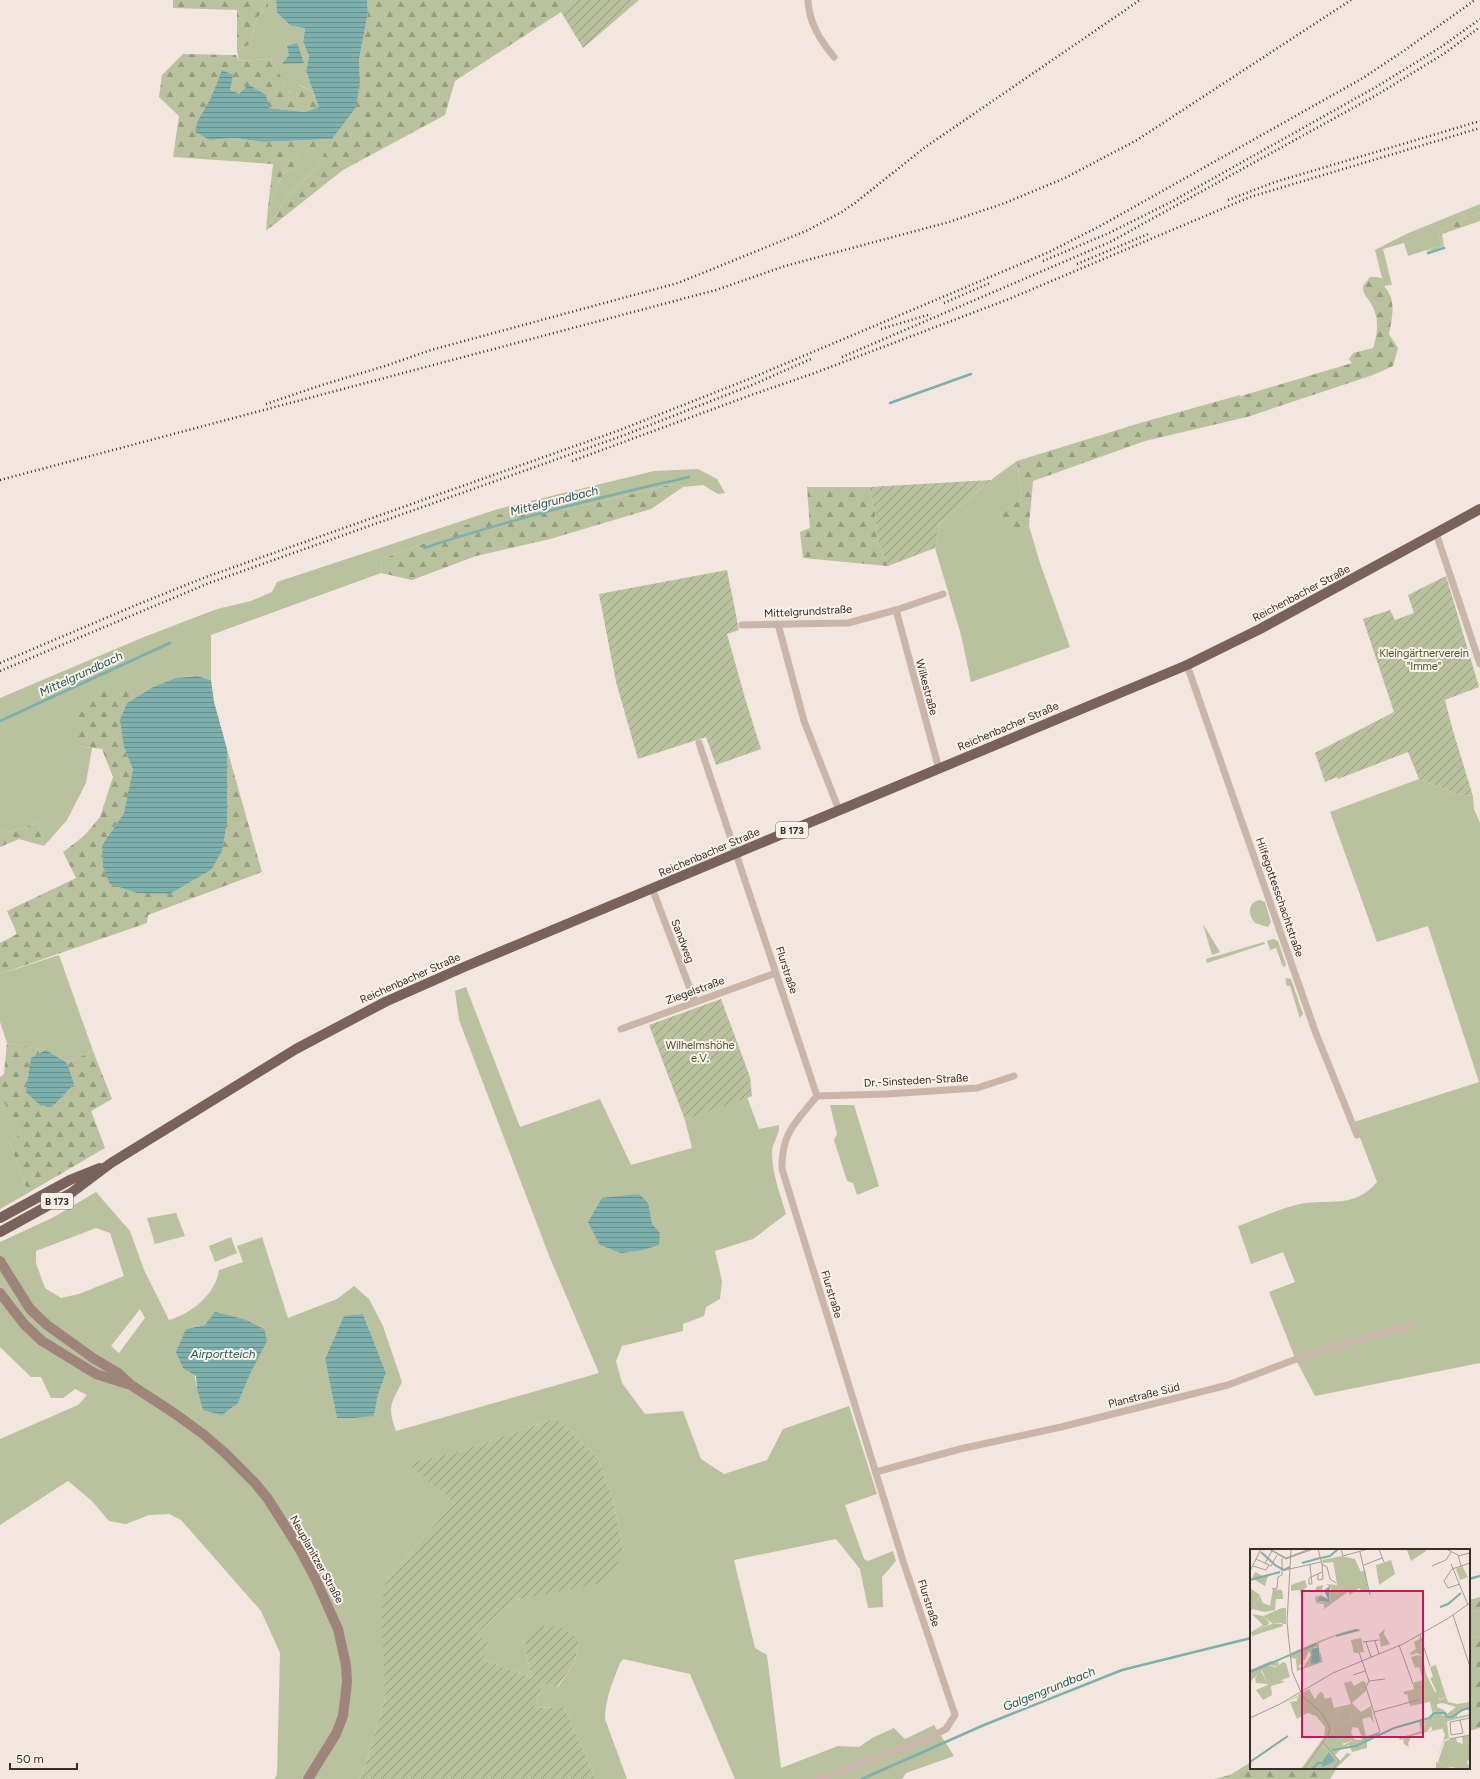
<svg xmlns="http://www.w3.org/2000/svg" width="1480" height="1779" font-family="Figtree,sans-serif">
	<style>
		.grass { fill: #b9c19e; fill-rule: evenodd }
		.forest { fill: url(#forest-firs) }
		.garden { fill: url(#garden-furrows) }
		.water { fill: url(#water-rules) }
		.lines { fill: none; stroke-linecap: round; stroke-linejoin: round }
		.stream { stroke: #7dafac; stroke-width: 2.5 }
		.minor { stroke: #cab5aa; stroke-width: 7 }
		.secondary { stroke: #9e847b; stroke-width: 10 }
		.primary { stroke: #79625b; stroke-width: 10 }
		.rail { stroke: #382c29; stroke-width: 2.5; stroke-dasharray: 1 3; stroke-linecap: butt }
		.labels { text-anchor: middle; stroke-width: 4; stroke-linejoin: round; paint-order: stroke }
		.shield { fill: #faf1ea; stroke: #726763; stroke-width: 1 }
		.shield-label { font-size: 10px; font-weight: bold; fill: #382c29 }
		.street-label { font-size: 11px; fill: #382c29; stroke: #faf1ea }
		.park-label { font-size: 11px; fill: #4b552d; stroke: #faf1ea }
		.water-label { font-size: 12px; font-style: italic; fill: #1f5857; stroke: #faf1ea }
		.inset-river { fill: none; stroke: #7dafac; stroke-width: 2 }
		.inset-road { fill: none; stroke: #a89c96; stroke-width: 1 }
		.view { fill: #c2185b; fill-opacity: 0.15; stroke: #c2185b; stroke-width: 2 }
		.inset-edge { fill: none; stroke: #382c29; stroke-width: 2 }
	</style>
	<defs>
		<pattern id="forest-firs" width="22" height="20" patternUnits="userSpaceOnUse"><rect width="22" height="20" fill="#b9c19e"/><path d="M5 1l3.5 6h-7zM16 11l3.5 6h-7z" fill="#979d81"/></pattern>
		<pattern id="garden-furrows" width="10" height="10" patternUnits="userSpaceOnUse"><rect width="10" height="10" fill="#b9c19e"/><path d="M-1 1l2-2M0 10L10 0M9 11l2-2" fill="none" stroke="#979d81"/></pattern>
		<pattern id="water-rules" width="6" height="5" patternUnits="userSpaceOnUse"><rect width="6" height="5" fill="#7dafac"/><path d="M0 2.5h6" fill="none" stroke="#678f8c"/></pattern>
	</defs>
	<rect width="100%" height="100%" fill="#f2e6de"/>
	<g class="grass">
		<polygon points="268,0 276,0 277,13 291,26 305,28 303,42 309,56 306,71 314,93 300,85 290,93 271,59 239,61 237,51 250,44 257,17 268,9"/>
		<polygon points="300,149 326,149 318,166 287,197 266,231 268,208 283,173 294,168"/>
		<polygon points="1480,204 1480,213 1455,222 1438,231 1442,245 1408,256 1404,243 1383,249 1392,285 1384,286 1375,250 1406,234"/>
		<polygon points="1017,461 1022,499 1000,514 1004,530 1029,526 1040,563 1070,647 971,682 961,635 935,548 939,524 996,476"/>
		<path d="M698,469l19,10 8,14 -7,1 -15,-9 -20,2 -9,-3 -101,24 -66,4 -55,23 -32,10 -38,14 -1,14 -170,62v45c-30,-9 -33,1 -60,8 -14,4 -35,2 -50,3l-25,55 16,2 -6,35 -19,37 -23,26 -6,-23 -28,9 -10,-3v-131l144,-61 73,-28 34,-8 21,-9 5,-10 221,-73 156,-38z"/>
		<path d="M1419,779l38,15 16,2 1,13 6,14v540l-165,33 -20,-38 -26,-66 26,-10 -12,-30 -32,12 -13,-38c18,-6 36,-15 54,-20 32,-10 60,6 85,-24l-23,-60 125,-40 -51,-156 -51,16 -47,-130z"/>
		<path d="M1260,900l5,2 6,20 -3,5 -13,-4c-7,-8 -8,-21 5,-23z"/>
		<polygon points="1203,924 1220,952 1212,955"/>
		<polygon points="1273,939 1278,941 1286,965 1283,967 1276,948 1270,950 1267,941"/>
		<polygon points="1264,942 1265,944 1207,963 1206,959"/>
		<polygon points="59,955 93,1051 67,1063 46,1050 7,1043 0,1022 0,974"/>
		<polygon points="1287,978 1291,979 1303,1014 1300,1018 1290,986 1287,986 1285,979"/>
		<path d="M466,987l54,140 80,-28 31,66 61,-17 -7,-28 62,-23 12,32 20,-4c1,10 -7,18 -7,27 0,21 8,42 14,62l-33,25 -38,12 7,30 -2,18 -14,8 -2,9 -21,8v7l-61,15 -6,15 6,22 23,31 38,-3 18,48 23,15 43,-14 16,-31 66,-23 28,88 -32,11 19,54 4,2 25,-10 3,10 -14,16 1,30 -15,1 -8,-39 -24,-30 -102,21 21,88 12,7 14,113 57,-22 21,1 13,-9 22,-10 11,11 29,-14 20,31 -48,17 -4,6h-167l-45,-105 -67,-15 -3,4c-7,18 -15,36 -15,56l22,60h-31l-32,-72 -30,1 9,-24 15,3 17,-25 4,-23h-56l9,39 -50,-19 -5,-26 39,-33 41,-9 67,-40 -12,-53 -14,-40 -42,-40 -98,34 -50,11 46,40 -68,77 -1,119 -20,68 -7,12h-84l3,-4 3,-122 -19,-42 -80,-91 -12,-6 -20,1 -23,9 -17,-3 -17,-20 -24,-20 -68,44v-86l78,-34 9,-10 -12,-6 -12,9h-12l-10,-21h-10l-31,-30v-105l54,-25 42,-25 34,39 14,39 25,50c22,-6 47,-26 50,-50l24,-8 -6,-16 25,-9 26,81 49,-19 17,-13 15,13 14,27 19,56c-11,22 -15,24 -6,49l203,-58 -49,-115 -91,-238 -4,-29zM96,1228l14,5 14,43 -45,18 -18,4 -16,-10 -9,-25v-12zM140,1309l5,9 -26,35 -8,-7zM363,1314l23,59 -8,22 -4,21 -37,1 -12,-58 19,-42zM205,1325l46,47 -13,31 -41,-14 -11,-60z"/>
		<polygon points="4,1101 22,1134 9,1141 28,1193 0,1209 0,1103"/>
		<polygon points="830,1105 854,1105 879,1186 857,1195 853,1183 847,1181 834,1140 837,1134"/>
		<polygon points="176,1213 185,1236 155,1244 147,1218"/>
		<polygon points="231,1237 237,1253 215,1262 209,1246"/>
		<polygon points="1480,1610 1480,1636 1469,1638 1469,1612"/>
	</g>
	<g class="forest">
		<polygon points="173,0 268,0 268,9 257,17 250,44 237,51 237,10 173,8"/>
		<polygon points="367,0 572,0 561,12 455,81 445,115 343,170 266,231 287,197 318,166 326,149 300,149 294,168 283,173 268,208 273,164 173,157 179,116 159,97 162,75 183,54 236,55 239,61 271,59 290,93 299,85 314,93 319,107 305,112 268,108 230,90 222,71 211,98 198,120 210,140 234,138 264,142 332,139 360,81 359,60 368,12"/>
		<polygon points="1480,213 1480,221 1442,234 1444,246 1434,250 1425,251 1442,245 1438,231 1455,222"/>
		<path d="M1370,277h8l7,3 -1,6c13,14 8,31 5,48l9,14 -5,18 -20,9 -126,42 -102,24 -112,40 -4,45 -25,5 -4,-17 22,-15 -5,-38 123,-38 100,-28 2,6 -1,-5 111,-33 -3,-4 4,-6 20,-5c5,-16 7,-31 -3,-46 -4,-6 -7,-8 -7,-16z"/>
		<polygon points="674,484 683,487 651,509 550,539 476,556 412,580 381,573 382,559 420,545 452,535 457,528 507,512 573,508"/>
		<polygon points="807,487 869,487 875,512 878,542 888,566 803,558 800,532 810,528"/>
		<polygon points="151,688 127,703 124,747 133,770 130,793 124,813 102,845 170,894 211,870 227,793 227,749 262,872 148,915 147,923 0,974 0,943 17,934 7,911 76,878 63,852 84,836 100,817 113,777 102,749 76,746 79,706 101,691"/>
		<polygon points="38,823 44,846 19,839 0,847 0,829 10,832"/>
		<polygon points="7,1043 46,1050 67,1063 93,1051 112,1099 91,1111 105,1148 28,1193 9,1141 22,1134 4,1102 0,1103 0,1077 4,1074"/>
		<polygon points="1480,1597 1480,1610 1469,1612 1469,1600"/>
		<polygon points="1480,1636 1480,1728 1469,1731 1469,1638"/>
		<polygon points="1251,1762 1251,1768 1337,1768 1330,1779 1214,1779 1230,1775"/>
	</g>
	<g class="garden">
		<polygon points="572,0 639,0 583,48 561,12"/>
		<polygon points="991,480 939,524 935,548 888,566 878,542 875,512 869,487"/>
		<polygon points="727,570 739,630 727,634 745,698 761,749 716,765 706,737 638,759 616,682 599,594"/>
		<polygon points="1446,576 1479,687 1445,700 1453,731 1473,796 1457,794 1419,779 1408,752 1338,779 1337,777 1325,782 1315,753 1394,712 1363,619 1390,610 1395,620 1414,613 1408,595"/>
		<polygon points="721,999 750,1077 752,1096 685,1120 649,1025"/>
		<polygon points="556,1418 598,1458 612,1498 624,1551 608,1582 516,1600 477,1633 491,1646 482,1659 532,1678 523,1639 537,1625 560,1627 579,1639 575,1662 557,1687 543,1684 534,1708 564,1707 596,1779 358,1779 365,1767 385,1699 384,1662 381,1610 386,1580 454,1503 407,1463 458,1452"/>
	</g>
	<g class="water">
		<polygon points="276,0 367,0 368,12 359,60 360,81 356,107 332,139 264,142 234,138 210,140 195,132 198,120 211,98 222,70 233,75 230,90 239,94 249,85 266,95 269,108 305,112 319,107 306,71 309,56 303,42 305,28 291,26 277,13"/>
		<polygon points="297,43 304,63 282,64 289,55 287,46"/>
		<polygon points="197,676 211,680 214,702 227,749 227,822 222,851 211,870 170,894 137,893 110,884 103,867 102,845 124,813 133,770 124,747 120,720 127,703 151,688 176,678"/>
		<polygon points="46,1050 67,1063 74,1084 54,1105 41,1106 26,1092 31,1058"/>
		<polygon points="639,1194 648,1203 652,1224 660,1233 659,1245 643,1250 621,1253 600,1245 588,1222 602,1198"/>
		<polygon points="215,1312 244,1319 264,1329 267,1341 251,1372 238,1403 222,1415 203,1410 197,1389 196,1376 183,1368 176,1352 186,1329 205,1325"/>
		<polygon points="363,1314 386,1373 378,1395 374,1416 354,1418 337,1418 325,1359 344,1316"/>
	</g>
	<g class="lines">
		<g class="stream">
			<polyline points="1428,253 1444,248"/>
			<polyline points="890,403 971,374"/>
			<path d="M424,548c87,-29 176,-51 265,-71"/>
			<polyline points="0,721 170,643"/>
			<polyline points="1469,1579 1480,1576"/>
			<polyline points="862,1779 984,1725 1122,1670 1251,1638"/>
		</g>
		<g class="minor">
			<path d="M808,0c1,23 12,40 26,57"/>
			<polyline points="1436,533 1480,664"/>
			<polyline points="896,610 939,769"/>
			<polyline points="778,624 804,721 839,810"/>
			<polyline points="742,625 848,623 896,610 943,594"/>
			<polyline points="1187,665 1315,1031 1357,1135"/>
			<path d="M699,743l118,353c-21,26 -36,37 -35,73l122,395 51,151 -9,14 -19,10 -108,40"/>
			<polyline points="652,888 695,1002"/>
			<polyline points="621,1029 776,973"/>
			<polyline points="817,1096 887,1094 977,1088 1014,1076"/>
			<polyline points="876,1472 960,1449 1061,1427 1228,1385 1315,1352 1413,1325"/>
		</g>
		<g class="secondary">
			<polyline points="0,1261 30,1309 47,1325 93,1358 118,1373 131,1385 174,1413 203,1434 225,1453 255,1483 268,1499 299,1548 316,1580 338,1629 346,1665 347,1682 343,1716 336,1734 308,1779"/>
			<polyline points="0,1293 24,1324 42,1341 96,1374 127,1384"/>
		</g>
		<g class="primary">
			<polyline points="0,1218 70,1180 100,1168"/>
			<polyline points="0,1232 71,1193 111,1163 296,1049 385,1002 464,967 1187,665 1260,629 1480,509"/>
		</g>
		<g class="rail">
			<polyline points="1228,200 1275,182 1480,121"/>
			<polyline points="1043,261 1109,233 1171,202 1376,87 1441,47 1480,19"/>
			<polyline points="1077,264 1148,234"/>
			<polyline points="944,303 990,283"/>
			<polyline points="881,329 931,314"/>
			<polyline points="842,357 1110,242 1380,93 1445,53 1480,27"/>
			<polyline points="266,404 322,385 385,366 431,350 678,283 806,231 840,213 855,203 924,148 1140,0"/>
			<polyline points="572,461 754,394 812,374 1009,299 1250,197 1480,128"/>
			<polyline points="0,480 716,290 785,266 949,222 1005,203 1065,178 1137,140 1351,0"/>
			<polyline points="0,663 141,603 206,577 620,430 749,379 1049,252 1102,225 1363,78 1405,50 1475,0"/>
			<polyline points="0,671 209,583 622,436 752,385 811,359"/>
		</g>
	</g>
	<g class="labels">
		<g class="shield">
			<rect x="776" y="822" width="32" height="16" rx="3"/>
			<rect x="41" y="1193" width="32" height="16" rx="3"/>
		</g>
		<g class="shield-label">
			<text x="792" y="834">B 173</text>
			<text x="57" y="1205">B 173</text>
		</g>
		<g class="street-label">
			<text transform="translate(1301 593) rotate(-28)" y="4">Reichenbacher Straße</text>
			<text transform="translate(808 611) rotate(-3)" y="4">Mittelgrundstraße</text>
			<text transform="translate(927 687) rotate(75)" y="4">Wilkestraße</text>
			<text transform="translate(1008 726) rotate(-23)" y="4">Reichenbacher Straße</text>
			<text transform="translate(709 852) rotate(-23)" y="4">Reichenbacher Straße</text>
			<text transform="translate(1280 897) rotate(71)" y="4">Hilfegottesschachtstraße</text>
			<text transform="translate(683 941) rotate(69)" y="4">Sandweg</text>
			<text transform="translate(787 970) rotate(72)" y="4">Flurstraße</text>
			<text transform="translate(410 978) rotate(-24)" y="4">Reichenbacher Straße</text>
			<text transform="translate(695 990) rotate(-20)" y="4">Ziegelstraße</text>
			<text transform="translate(916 1080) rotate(-3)" y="4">Dr.-Sinsteden-Straße</text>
			<text transform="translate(832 1294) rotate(73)" y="4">Flurstraße</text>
			<text transform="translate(1144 1395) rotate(-14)" y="4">Planstraße Süd</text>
			<text transform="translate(317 1559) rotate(61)" y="4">Neuplanitzer Straße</text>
			<text transform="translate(929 1603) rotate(72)" y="4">Flurstraße</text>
		</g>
		<g class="park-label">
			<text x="1424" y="657">Kleingärtnerverein<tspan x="1424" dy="13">"Imme"</tspan></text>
			<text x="700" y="1049">Wilhelmshöhe<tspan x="700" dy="13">e.V.</tspan></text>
		</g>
		<g class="water-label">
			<text transform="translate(554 501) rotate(-14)" y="4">Mittelgrundbach</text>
			<text transform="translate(81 674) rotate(-25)" y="4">Mittelgrundbach</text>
			<text x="223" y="1358">Airportteich</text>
			<text transform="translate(1049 1689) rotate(-22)" y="4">Galgengrundbach</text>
		</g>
	</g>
	<g transform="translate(1250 1549)">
		<rect width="220" height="220" fill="#f2e6de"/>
		<path d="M212,17l6,11 -8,3 -4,-11zM32,59h4v16h-13l-10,-8zM22,75l10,-1 1,3 -31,10 -1,-4zM105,80h4l2,2 -18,2 -24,10v4l-9,1 -5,12 -14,-2v-5l33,-14 19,-7zM135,80l-1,5 6,10 -9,3 -2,-13zM168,106l5,1 3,18 9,18h3l2,10 -7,1 2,11 -2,5 -3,6 -5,-3 -4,9 -2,-9 8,-2 6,-5 -3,-13 -20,4 -3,-12 -2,1 -2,-3 11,-3 -1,-6 10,-3 -4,-13 -4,1 -4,-11zM21,112l8,1 -1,4 -10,-1 -7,6 7,13 -12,-1 -1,-5 3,-4 -8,8v-12zM90,123l4,11 7,-2 3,5 9,-5 3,2v8l-14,12 9,9 10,-6 3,17 -4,-6 -8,2 4,17 12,-3 2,2 -13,5v8l-15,4 -3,-7 -8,4 -6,6 5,6 7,-8 4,1 -16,15h-34l23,-32 1,-10 -9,-11 -9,-3 -10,6 -7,-17 7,-1v-4l-17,8 17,-9 2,3 -1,-4 11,-6 6,10 5,-7 3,1 2,6 6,-2 3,11 17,-4zM97,158l6,11 -12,7 11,16 -8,4 -10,-4 -8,4 6,-9 1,-15 6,-7 -4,-3zM103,178l5,1 4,9 -1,3 -7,-1 -3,-7zM30,131l5,2 -14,4 1,9 -9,5 -7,-10zM196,163l2,9 -7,8 -14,3 12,-4 -3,-7 4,-6 7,1zM186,213l9,2 10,3 -19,2z" fill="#b9c19e" fill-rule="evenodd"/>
		<path d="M5,23l8,4h5l-3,10 -13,-8zM86,29l8,3 5,10 -26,19 5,-7 -4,5v-4l-8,-1 -1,-6 6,-2v-4h-5v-4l7,-2 -2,10 7,4 -8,-3 -1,6h10l2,-14 -5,-4 11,1zM55,31l2,7 -7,6 -1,7 1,-10 -9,1v-6zM2,65l11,2 6,6 -1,3 -17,7 12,-7zM64,98l-2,11 3,6 4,-2 1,-10 3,10 -26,9 -1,-12 9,-1 -7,9 5,1 8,-13 -3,-6zM196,148l2,5 9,2 13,-2v9l-4,-2 -9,6v2l13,-3v2l-22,5 -1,-5 -5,-2 -4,5 4,2 -2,2 -4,-2 3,7 -7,2 -1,-4 -4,6 -15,4 -4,7 1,4 -5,-3 -1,-5 -3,1 -1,-2 22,-7 4,-8h-4l4,-1 5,2 5,-10 -2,-11zM187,155l6,-1 13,4 -9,7 -3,-4 -7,-3zM197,173l2,16 -5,2 -8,22 9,-27 -3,-7z" fill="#b9c19e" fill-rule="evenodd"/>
		<path d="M0,39l10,7 -9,16 -1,-1z" fill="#b9c19e"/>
		<path d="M73,195l15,17 -2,4 -5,4h-27z" fill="#b9c19e"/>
		<path d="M160,0h16v2l-15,10 -4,-11zM92,7l13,3 6,13 4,-2 3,20 -6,1 -3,-3 -9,7 -6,-14 -7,1 -4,-20 -10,1 -1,-3zM141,11l4,14 -16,11 -3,-20zM23,40l9,1 1,6v3h-7l-1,11 -10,2 -13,-3 8,-13 3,7 7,3zM111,89l3,14 -10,1 -3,-13zM171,89l2,18 -6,-3 -6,2 -1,-2 6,-4 -2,-7zM33,113l3,1 4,14 -22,8 -6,-15 5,-5 9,2zM186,116l10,32 -6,2 -10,-21 3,-1 -3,-10zM97,158l6,11 -12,7 4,4 1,-5 3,2 -3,5 6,10 -14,4 -4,-3 -5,6 -3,-4 6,-8 1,-15 6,-7 -4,-3zM212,187h8v24l-3,1 3,8h-12l-20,-7 7,-21 11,-3 1,4 6,2z" fill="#b9c19e"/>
		<path d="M80,37l-1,16 -11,-1 2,-5 8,3 -4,-9zM69,98l1,14 -4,3 -5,-1 1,-14zM79,203l6,9 -13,6 1,-7z" fill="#7dafac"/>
		<path class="inset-river" d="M11,3l14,13 9,5 6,-3M71,9l9,-2 8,-7M52,14l18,-5M0,31l30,-8M190,58l8,-3 13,-11M86,87l22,-6M0,123l66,-28M82,201l24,-4 38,-18 35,-10 5,-5h11l2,4h5l10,-7 8,-2M0,213l38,-26M62,220l6,-6h4"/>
		<path class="inset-road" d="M19,0l17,10 27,-10M20,0l16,9 24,-9M41,0l-4,73 5,49 11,26 19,16 8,15 -2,7 -24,34M68,0l4,15 5,3 3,12 6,4M91,0l2,7 25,-7M129,0l5,13M196,0l12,6 3,11M110,3l10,43M208,7l12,-3M6,10l15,7 6,-11M15,14l7,-12M201,15l17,41M60,16l2,19M114,16l18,-7M3,17l13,4 3,-5M182,17l14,-6 5,-8M35,21l36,-8M0,22l11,-22M68,25v6l5,-1 -1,-15M62,35h-3v-6l13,-6M210,35l-12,4 -4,-7 8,-12 18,-6M22,40l5,-1 1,-11 4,-2v-17M203,66l17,52M170,86l10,31M125,92l4,13M113,93l16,-2M116,93l5,15M149,96l14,39M109,103l10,29 -3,6 14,45 -16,7M103,126l12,-4M119,132l16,-2M124,163l44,-12M0,169l30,-14 53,-31 70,-29 44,-25 23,-16M210,171l3,13 -12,2 -1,-13 20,-4M199,190l21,-4M73,193l16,19 -6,8"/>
		<path class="view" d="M52,42h121v146h-121z"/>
		<rect width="220" height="220" class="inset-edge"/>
	</g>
	<path d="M10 1763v6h67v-6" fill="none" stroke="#382c29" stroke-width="2"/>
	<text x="16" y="1763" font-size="12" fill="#382c29" stroke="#faf1ea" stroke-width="3" paint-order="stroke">50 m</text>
</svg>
